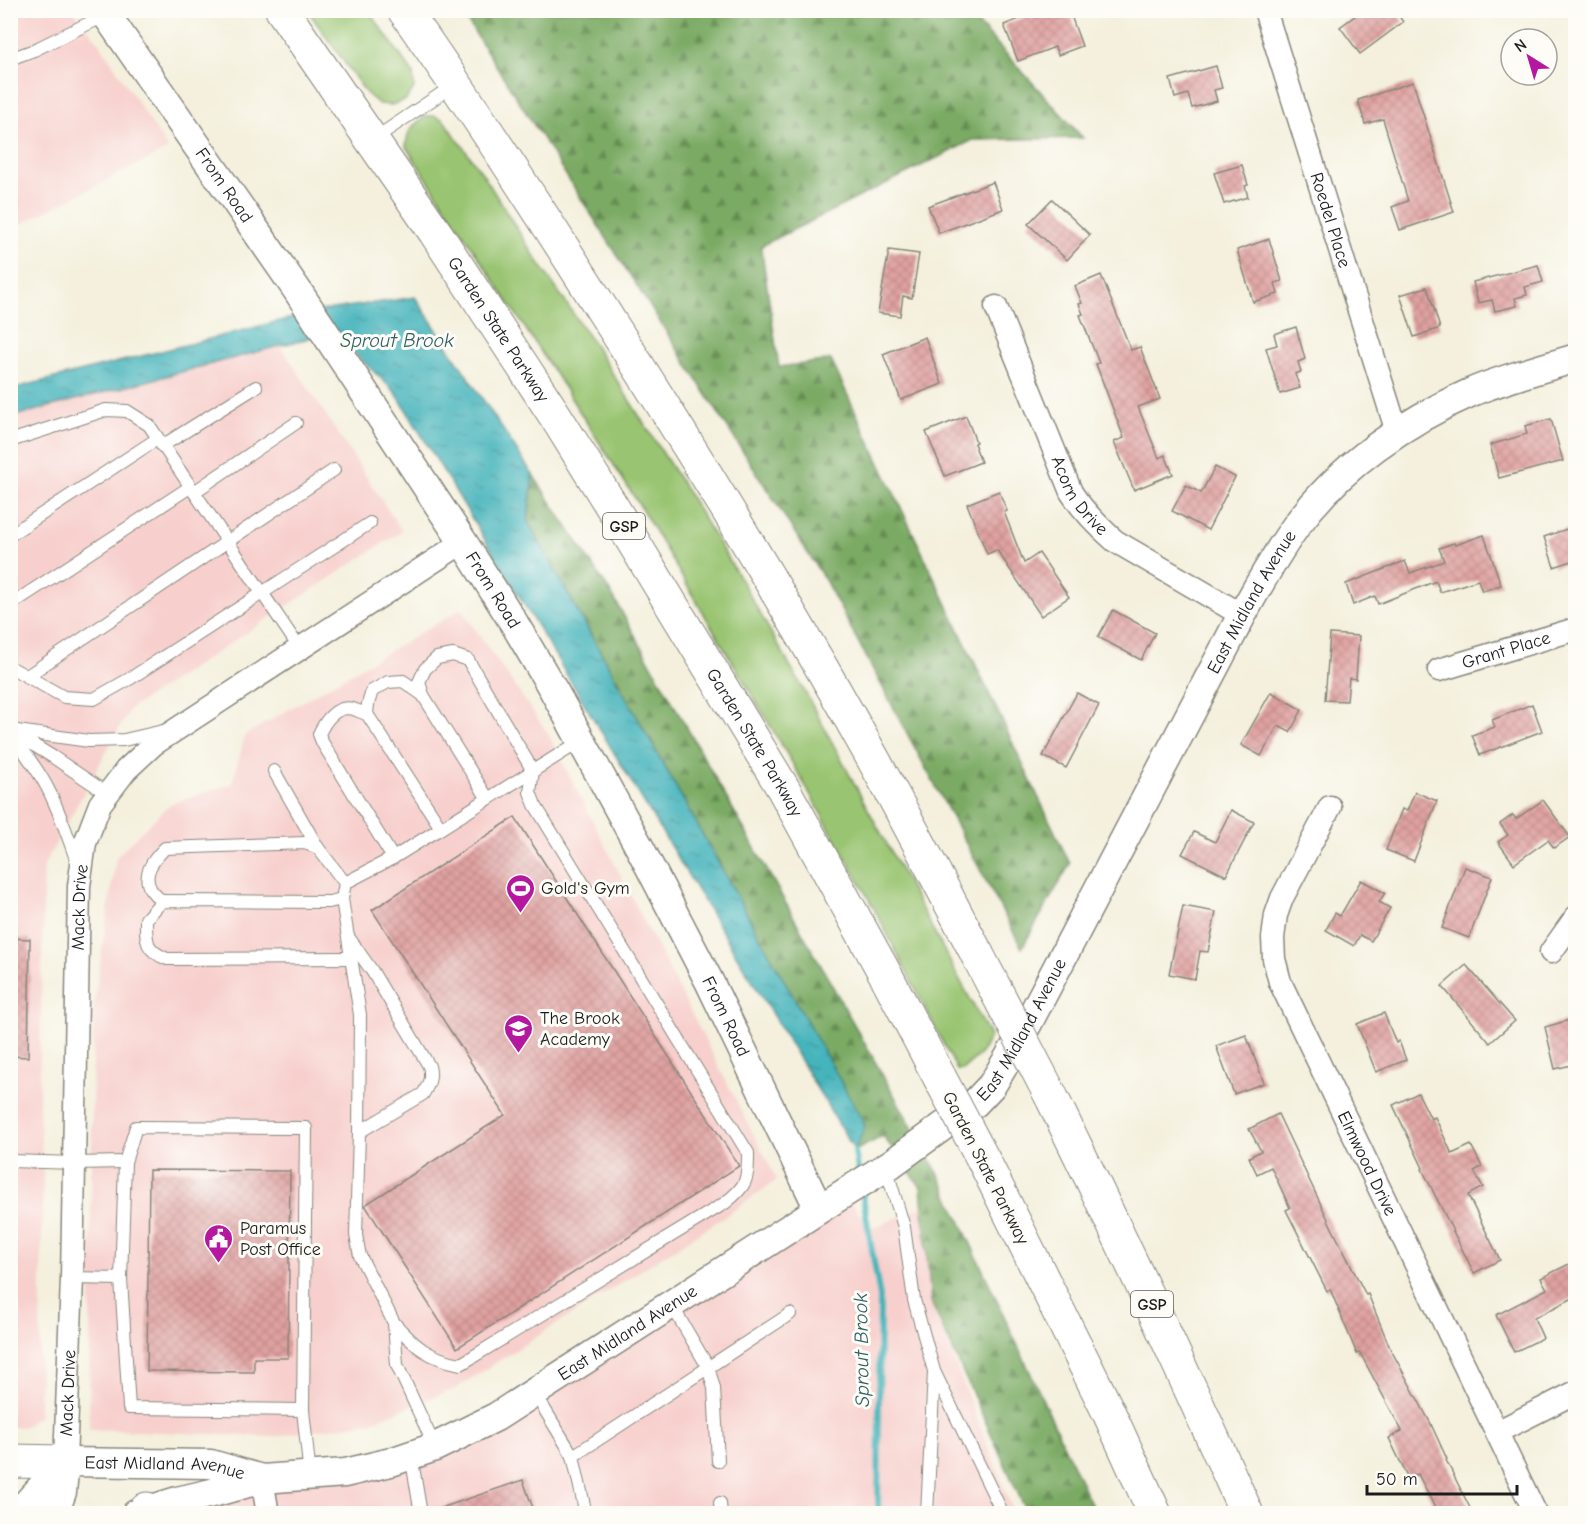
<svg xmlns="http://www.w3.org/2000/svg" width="1586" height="1524" font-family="'Comic Neue',sans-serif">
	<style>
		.built { fill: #f7d0cd }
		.grass { fill: #99c471; stroke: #5a7046; stroke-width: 1.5 }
		.forest { fill: url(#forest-firs); stroke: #4b6340; stroke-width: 1.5 }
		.water { fill: url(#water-ripples); stroke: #30686c; stroke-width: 1.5 }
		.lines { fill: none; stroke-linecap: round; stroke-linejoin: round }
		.stream { stroke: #44b4bb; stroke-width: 6 }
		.building { fill: url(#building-cross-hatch) }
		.service-casing { stroke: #88867c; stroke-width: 14 }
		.minor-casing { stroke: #88867c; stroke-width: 25 }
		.tertiary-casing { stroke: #88867c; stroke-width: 31 }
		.trunk-casing { stroke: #88867c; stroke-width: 35 }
		.motorway-casing { stroke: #88867c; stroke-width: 35 }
		.service { stroke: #fff; stroke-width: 12 }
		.minor { stroke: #fff; stroke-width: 22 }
		.tertiary { stroke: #fff; stroke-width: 28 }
		.trunk { stroke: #fff; stroke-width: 33 }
		.motorway { stroke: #fff; stroke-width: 33 }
		.motorway-bridge-casing { stroke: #88867c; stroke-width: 35; stroke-linecap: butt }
		.motorway-bridge { stroke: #fff; stroke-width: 33 }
		.labels { text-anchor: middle; stroke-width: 6; stroke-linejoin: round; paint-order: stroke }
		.shield { fill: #fdfcf7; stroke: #605f5e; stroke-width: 1.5 }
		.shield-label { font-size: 16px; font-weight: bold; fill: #1c1c1c }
		.street-label { font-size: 18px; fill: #1c1c1c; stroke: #fdfcf7 }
		.poi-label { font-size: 18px; fill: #1c1c1c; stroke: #fdfcf7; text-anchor: start }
		.water-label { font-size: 20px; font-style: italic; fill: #2e6064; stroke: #fdfcf7 }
	</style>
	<defs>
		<pattern id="forest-firs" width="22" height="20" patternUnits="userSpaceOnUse" patternTransform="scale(1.5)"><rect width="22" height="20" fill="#7aaa63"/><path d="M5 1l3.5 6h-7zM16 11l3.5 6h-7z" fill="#638a51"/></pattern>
		<pattern id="water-ripples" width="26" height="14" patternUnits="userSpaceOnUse" patternTransform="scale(1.5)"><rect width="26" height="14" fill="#44b4bb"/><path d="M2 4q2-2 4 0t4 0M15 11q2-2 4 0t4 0" fill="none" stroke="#389297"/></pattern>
		<pattern id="building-cross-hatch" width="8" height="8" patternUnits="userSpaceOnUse" patternTransform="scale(1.5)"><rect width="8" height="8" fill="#dfa1a0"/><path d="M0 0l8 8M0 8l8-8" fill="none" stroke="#bf8a89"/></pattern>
	</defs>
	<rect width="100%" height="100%" fill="#fdfcf7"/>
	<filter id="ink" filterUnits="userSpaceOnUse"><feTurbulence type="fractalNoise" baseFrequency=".0167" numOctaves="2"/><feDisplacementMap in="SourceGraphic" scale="12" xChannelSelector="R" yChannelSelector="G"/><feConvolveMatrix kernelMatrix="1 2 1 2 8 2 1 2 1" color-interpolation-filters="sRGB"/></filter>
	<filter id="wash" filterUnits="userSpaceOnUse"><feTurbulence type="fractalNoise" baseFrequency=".008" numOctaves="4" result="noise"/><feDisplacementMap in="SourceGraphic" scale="24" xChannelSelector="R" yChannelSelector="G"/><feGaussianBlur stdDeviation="1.35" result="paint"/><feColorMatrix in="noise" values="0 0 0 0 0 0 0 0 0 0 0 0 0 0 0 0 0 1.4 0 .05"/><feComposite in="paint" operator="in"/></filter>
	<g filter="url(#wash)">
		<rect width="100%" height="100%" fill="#f4f0dd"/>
		<g class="built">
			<polygon points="11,11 74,11 98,41 168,149 11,229"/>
			<polygon points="280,345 402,531 130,709 44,865 39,1108 43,1170 39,1416 24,1427 11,1427 11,417"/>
			<polygon points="461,609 547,732 777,1180 721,1219 455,1389 370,1422 272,1437 89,1429 93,1011 116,857 170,804 232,784 245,735"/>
			<polygon points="846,1192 869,1230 923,1206 931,1302 1014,1513 142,1514 435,1447"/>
		</g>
		<g class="grass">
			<polygon points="308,11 369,11 413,73 414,88 406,100 391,105 379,104 366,93"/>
			<path d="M426,116h9l8,3 39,54 49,78 64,95 88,139 55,90 66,115 186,346 -9,17 -19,17h-5l-87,-169 -73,-130 -157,-265 -78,-122 -156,-237c1,-18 6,-21 20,-31z"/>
		</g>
		<g class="forest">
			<polygon points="461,11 967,11 1083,138 973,140 761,246 779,367 831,360 1070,864 1022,948 825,580"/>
			<polygon points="533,475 611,593 939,1175 1095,1513 1027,1513 931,1302 921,1187 883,1136 855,1151 864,1125 528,522"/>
		</g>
		<polygon class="water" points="415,297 533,475 528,522 865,1125 855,1151 396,393 332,332 11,417 11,389 319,311"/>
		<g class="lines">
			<g class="stream">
				<polyline points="855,1151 859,1176"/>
				<polyline points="862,1192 880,1297 878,1514"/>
			</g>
		</g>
		<g id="blocks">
			<g class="building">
				<polygon points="1042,10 1069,10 1082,46 1058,55 1055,47 1018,61 1004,25"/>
				<polygon points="1363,10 1395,10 1403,22 1360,54 1340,27"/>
				<polygon points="1216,66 1222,88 1214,90 1217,101 1192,108 1188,94 1175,98 1170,79"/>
				<polygon points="1413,82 1454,212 1400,230 1392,207 1408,201 1383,119 1365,124 1358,100"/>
				<polygon points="1242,165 1248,185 1245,186 1248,197 1224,204 1214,173"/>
				<polygon points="993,182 1003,209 939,233 928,206"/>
				<polygon points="1052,199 1090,235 1067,260 1028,224"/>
				<polygon points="1269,239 1282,281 1275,283 1278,294 1253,302 1237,250"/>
				<polygon points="889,250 919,254 912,298 903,296 900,316 878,313"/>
				<polygon points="1538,265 1543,282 1525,287 1527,295 1515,298 1517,306 1495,311 1492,300 1478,303 1473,282"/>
				<polygon points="1101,275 1131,350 1140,347 1160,399 1138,407 1159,458 1165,455 1173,474 1134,490 1114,442 1124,438 1096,364 1099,363 1080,315 1083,314 1079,304 1082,303 1075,286"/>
				<polygon points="1427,287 1440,328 1414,337 1400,295"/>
				<polygon points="1296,327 1305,359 1298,362 1301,372 1295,374 1300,388 1280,394 1266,348 1277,345 1274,334"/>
				<polygon points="925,337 942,384 901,400 883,354"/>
				<polygon points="966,416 976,442 974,443 981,462 945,476 926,432"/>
				<polygon points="1551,419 1563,461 1499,478 1490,445 1527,434 1525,426"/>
				<polygon points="1215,467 1235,477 1208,530 1172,511 1186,485 1201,493"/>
				<polygon points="999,491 1007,511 1004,512 1024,563 1039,553 1069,597 1041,616 997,550 987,554 967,504"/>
				<polygon points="1575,526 1575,560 1554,567 1544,537"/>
				<polygon points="1484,535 1501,585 1482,591 1478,580 1440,592 1436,581 1378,604 1375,596 1353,605 1346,584 1405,561 1410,573 1444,561 1439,548 1454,543 1455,545"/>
				<polygon points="1113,610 1155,633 1141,660 1098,637"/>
				<polygon points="1330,634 1359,636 1356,679 1349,678 1347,701 1325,700"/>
				<polygon points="1271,692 1302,710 1290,732 1278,726 1261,756 1241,745"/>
				<polygon points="1077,693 1099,705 1066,768 1043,756"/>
				<polygon points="1532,704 1542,731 1480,755 1472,735 1495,727 1492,720"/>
				<polygon points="1415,792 1437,801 1414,861 1386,850 1402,809 1407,811"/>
				<polygon points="1543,800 1570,837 1554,848 1548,840 1514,864 1498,842 1508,835 1500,824 1513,815 1516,819"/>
				<polygon points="1231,810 1254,822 1226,876 1182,854 1194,832 1215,842"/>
				<polygon points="515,817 739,1166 457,1348 365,1205 505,1115 372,910"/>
				<polygon points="1465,867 1492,877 1469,938 1442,928"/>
				<polygon points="1361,880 1385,893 1379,902 1390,908 1371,941 1360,935 1354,946 1326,930 1335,913 1340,916"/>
				<polygon points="1183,906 1216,912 1208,952 1200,951 1195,979 1169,974"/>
				<polygon points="10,938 30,939 28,1057 10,1056"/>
				<polygon points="1466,965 1515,1021 1490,1043 1442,986"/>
				<polygon points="1384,1013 1396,1043 1399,1041 1406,1060 1376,1072 1357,1024"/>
				<polygon points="1573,1019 1575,1029 1575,1064 1555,1069 1545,1027"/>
				<polygon points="1246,1035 1264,1083 1234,1094 1216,1046"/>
				<polygon points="1418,1093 1431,1119 1435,1117 1452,1154 1471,1145 1482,1167 1474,1171 1483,1187 1468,1195 1500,1260 1474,1273 1422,1169 1423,1168 1393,1105"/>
				<polygon points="1278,1114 1333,1230 1366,1295 1368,1294 1390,1348 1430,1422 1447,1459 1446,1460 1473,1514 1438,1514 1418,1474 1408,1478 1389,1438 1402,1431 1360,1353 1357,1354 1330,1289 1327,1291 1286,1210 1290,1208 1271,1167 1257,1174 1249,1157 1261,1151 1249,1129"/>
				<polygon points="149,1170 290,1171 288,1358 254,1358 254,1372 147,1371"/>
				<polygon points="1575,1261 1575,1297 1534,1318 1543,1338 1514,1352 1496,1315 1547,1289 1541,1278"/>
				<polygon points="523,1480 535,1514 432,1514 432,1511"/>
			</g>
		</g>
	</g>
	<g filter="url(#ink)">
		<use href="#blocks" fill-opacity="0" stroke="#88867c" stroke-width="1.5"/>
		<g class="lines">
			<defs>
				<g id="service">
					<polyline points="10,59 34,50 106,15"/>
					<polyline points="374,139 454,85"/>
					<polyline points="10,441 106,410 127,411 149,425 300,649"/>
					<polyline points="162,446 256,387"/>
					<polyline points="194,492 296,423"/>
					<polyline points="10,535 157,439"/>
					<polyline points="10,605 190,487"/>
					<polyline points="10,667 64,697 94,699 131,678 370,523"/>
					<polyline points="27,676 334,470"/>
					<polyline points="423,695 403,681 388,682 372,691 368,704 367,714 441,828"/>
					<path d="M367,714c-5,-1 -10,-4 -14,-5 -17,-4 -28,12 -34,25l3,8 71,116"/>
					<polyline points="10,730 89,741 124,740 163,731"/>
					<path d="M10,733c14,19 29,37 39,58 12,24 20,48 29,74"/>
					<polyline points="14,733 53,757 108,794"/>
					<polyline points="274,771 318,848"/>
					<polyline points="345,883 393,858 581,741"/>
					<path d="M342,899l-13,3 -167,-1 -16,18c0,22 -1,31 21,40l184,-1"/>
					<path d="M162,901c-4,-3 -8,-7 -11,-11 -10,-16 3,-31 14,-42l140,-5 13,5 27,35 -3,16 18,116 -1,118 -3,102 4,21 34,67 3,42 38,82"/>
					<path d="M349,938l23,33 57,95c3,11 0,18 -6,28l-64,38"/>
					<polyline points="10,1161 75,1163 125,1162"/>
					<polyline points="886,1168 904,1227 914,1300 934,1371 1003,1514"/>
					<polyline points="72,1278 121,1279"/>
					<polyline points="671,1304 708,1367 714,1388 718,1461"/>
					<path d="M394,1323c22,24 34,35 67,41l264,-161c22,-17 23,-23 23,-50l-213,-348 -5,-13 3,-21 -65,-111 -15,-5 -16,3 -12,11 -6,13 4,13 65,104"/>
					<polyline points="534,1392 573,1456 586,1514"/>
					<polyline points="303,1410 129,1408 121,1279 125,1162 136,1127 306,1128 303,1410 310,1476"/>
					<polyline points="411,1455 421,1514"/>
					<polyline points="573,1456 790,1314"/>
					<polyline points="720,1503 721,1514"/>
					<polyline points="927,1514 934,1372"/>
				</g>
				<g id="minor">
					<path id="s1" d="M1265,10l132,422"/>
					<path id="s2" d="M996,307l75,185c12,19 27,34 44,49l127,74"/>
					<path id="s3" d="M1439,670l137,-41"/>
					<path id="s4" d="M1330,807l-48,91 -6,17 -3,23 1,21 6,23 256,532"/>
					<polyline points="1551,952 1576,917"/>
					<polyline points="1497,1432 1576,1392"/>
					<path id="s5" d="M65,1462l7,-184 7,-392 6,-43 15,-39 26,-34 28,-26 309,-202"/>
					<polyline points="262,1479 268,1514"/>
				</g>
				<g id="tertiary">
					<path id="s6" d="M103,10l194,280 166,252 51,81 40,68 87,159 68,131 110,228"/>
					<path id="s7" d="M17,1514l48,-52 146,2 51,15"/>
					<polyline points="54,1514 62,1492 65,1462"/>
					<path id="s8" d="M136,1514l41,-13 39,-9 46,-13 83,-6 46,-11 44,-15 61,-30 350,-225 45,-28 84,-61 17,-18 26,-43 224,-427c17,-31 34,-61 54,-89 44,-60 109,-105 176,-134 33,-14 69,-23 104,-34"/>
				</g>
				<g id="trunk">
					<polyline points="10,1461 65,1462"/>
					<polyline points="142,1514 147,1509"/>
				</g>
				<g id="motorway">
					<path id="s9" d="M282,10l153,222 121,185 58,93 170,280 105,191 43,82"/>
					<path d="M404,10c73,103 141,209 208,315 107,167 210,336 303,511 21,39 41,78 62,118"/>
					<path d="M1051,1096c68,138 133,277 196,418"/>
					<polyline points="986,1165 1109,1413 1155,1514"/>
				</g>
			</defs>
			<use href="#service" class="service-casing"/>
			<use href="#minor" class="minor-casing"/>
			<use href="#tertiary" class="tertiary-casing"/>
			<use href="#trunk" class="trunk-casing"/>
			<use href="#motorway" class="motorway-casing"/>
			<use href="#service" class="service"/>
			<use href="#minor" class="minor"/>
			<use href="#tertiary" class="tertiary"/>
			<use href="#trunk" class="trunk"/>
			<use href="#motorway" class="motorway"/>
			<defs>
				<g id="motorway-bridge">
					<polyline points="977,954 1051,1096"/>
					<polyline points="932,1063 986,1165"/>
				</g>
			</defs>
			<use href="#motorway-bridge" class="motorway-bridge-casing"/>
			<use href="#motorway-bridge" class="motorway-bridge"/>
		</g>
	</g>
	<defs>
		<symbol id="stadium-pin" viewBox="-11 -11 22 30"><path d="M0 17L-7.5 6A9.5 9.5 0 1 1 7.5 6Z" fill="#b5179e" stroke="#fdfcf7"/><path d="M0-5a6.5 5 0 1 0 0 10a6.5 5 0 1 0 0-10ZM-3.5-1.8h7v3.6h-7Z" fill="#fff"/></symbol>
		<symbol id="school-pin" viewBox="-11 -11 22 30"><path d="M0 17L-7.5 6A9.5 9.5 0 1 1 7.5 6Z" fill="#b5179e" stroke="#fdfcf7"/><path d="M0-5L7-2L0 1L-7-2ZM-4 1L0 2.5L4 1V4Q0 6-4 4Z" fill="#fff"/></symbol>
		<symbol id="civic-pin" viewBox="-11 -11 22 30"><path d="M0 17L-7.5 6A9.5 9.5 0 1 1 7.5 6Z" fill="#b5179e" stroke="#fdfcf7"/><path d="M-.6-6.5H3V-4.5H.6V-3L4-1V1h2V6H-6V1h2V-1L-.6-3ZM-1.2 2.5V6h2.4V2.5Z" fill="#fff"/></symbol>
	</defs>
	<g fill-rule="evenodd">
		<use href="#stadium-pin" x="504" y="872" width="33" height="45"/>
		<use href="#school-pin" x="502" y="1012" width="33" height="45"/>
		<use href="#civic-pin" x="202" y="1222" width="33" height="45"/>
	</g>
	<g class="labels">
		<g class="shield">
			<rect x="603" y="513" width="42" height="26" rx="4.5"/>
			<rect x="1131" y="1291" width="42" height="26" rx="4.5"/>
		</g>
		<g class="shield-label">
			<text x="624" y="532">GSP</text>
			<text x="1152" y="1310">GSP</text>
		</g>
		<g class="street-label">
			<text dy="6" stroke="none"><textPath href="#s6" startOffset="213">From Road</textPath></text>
			<text dy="6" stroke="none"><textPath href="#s1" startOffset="220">Roedel Place</textPath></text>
			<text dy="6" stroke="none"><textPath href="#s9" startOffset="386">Garden State Parkway</textPath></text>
			<text dy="6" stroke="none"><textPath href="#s2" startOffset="207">Acorn Drive</textPath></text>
			<text dy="6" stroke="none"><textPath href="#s6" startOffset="699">From Road</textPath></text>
			<text dy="6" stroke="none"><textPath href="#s8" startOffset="1522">East Midland Avenue</textPath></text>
			<text dy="6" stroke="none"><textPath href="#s3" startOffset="70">Grant Place</textPath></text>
			<text dy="6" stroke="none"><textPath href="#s9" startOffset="872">Garden State Parkway</textPath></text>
			<text dy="6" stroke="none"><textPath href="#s5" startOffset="555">Mack Drive</textPath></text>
			<text dy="6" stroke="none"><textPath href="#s6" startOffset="1185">From Road</textPath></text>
			<text dy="6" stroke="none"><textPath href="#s8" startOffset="1036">East Midland Avenue</textPath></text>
			<text dy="6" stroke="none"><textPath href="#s4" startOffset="390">Elmwood Drive</textPath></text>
			<text transform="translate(986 1168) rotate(63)" y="6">Garden State Parkway</text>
			<text dy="6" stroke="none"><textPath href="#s8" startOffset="532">East Midland Avenue</textPath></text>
			<text dy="6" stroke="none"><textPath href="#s5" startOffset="69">Mack Drive</textPath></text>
			<text dy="6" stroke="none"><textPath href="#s7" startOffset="171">East Midland Avenue</textPath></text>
		</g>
		<g class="poi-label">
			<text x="541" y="894">Gold's Gym</text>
			<text x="540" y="1024">The Brook<tspan x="540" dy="21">Academy</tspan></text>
			<text x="240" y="1234">Paramus<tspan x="240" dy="21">Post Office</tspan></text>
		</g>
		<g class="water-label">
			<text x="397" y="347">Sprout Brook</text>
			<text transform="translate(861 1350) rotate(-91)" y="7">Sprout Brook</text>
		</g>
	</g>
	<rect width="1586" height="1524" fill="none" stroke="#fdfcf7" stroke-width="36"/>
	<g transform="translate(1529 57) rotate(323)"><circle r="28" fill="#fdfcf7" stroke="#a3a29f" stroke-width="1.5"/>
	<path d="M0-4.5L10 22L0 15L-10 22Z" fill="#b5179e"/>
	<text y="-9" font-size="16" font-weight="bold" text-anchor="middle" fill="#1c1c1c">N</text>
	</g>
	<path d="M1367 1485v9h150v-9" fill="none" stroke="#1c1c1c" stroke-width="3"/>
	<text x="1376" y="1485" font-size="18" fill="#1c1c1c" stroke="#fdfcf7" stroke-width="4.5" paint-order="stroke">50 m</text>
</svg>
